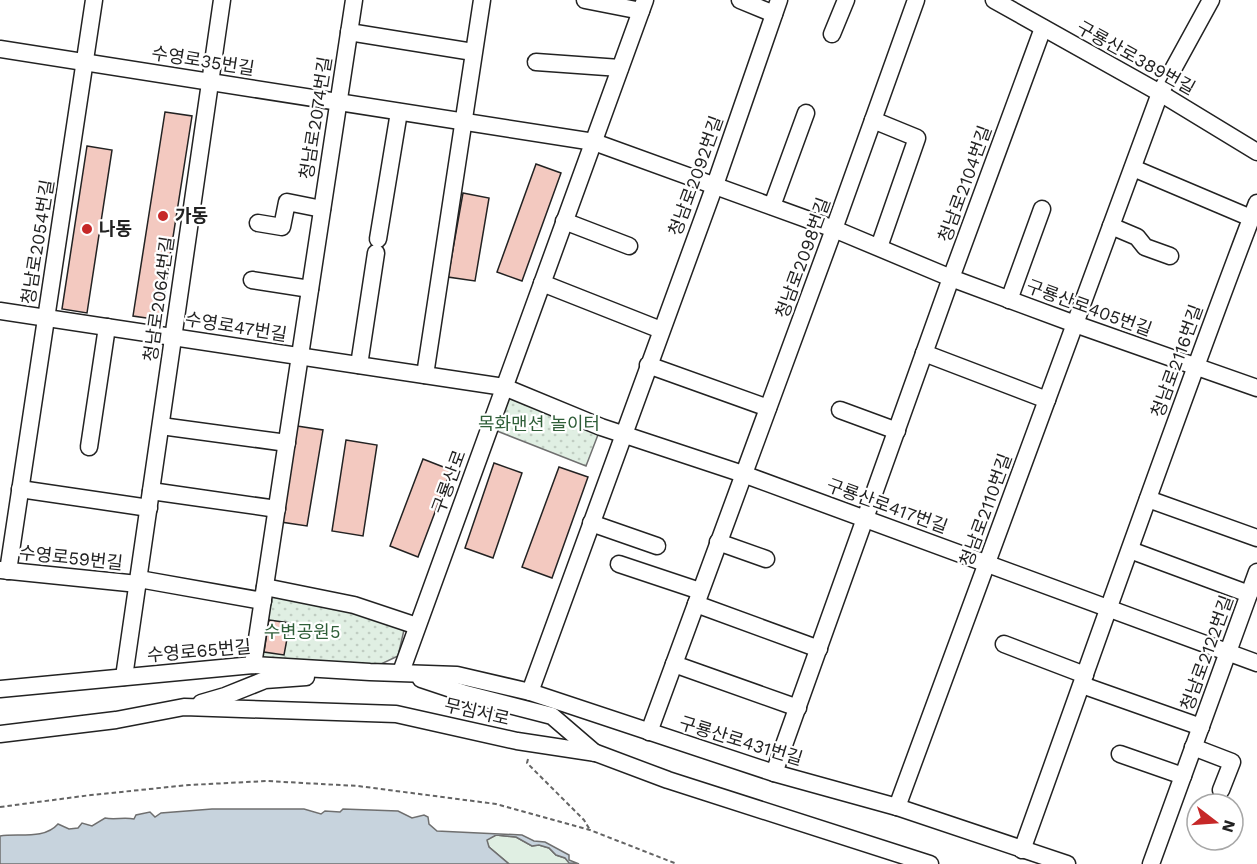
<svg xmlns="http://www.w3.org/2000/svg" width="1257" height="864" font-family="'Work Sans','Noto Sans KR',sans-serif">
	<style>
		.green { fill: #e0efe3; stroke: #6f6f6f; stroke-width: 1.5 }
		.park { fill: url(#park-dots); stroke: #6f6f6f; stroke-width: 1.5 }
		.water { fill: #c7d3dd; stroke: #6f6f6f; stroke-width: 1.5 }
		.building { fill: #f3c9c0; stroke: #222; stroke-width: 1.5 }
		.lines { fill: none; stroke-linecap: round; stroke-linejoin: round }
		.minor-casing { stroke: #222; stroke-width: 19 }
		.path { stroke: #646464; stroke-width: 2; stroke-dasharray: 4.5 3; stroke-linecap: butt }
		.minor { stroke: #fff; stroke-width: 16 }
		.poi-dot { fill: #c62828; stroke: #fff; stroke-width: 2 }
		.labels { text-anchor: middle; stroke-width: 4.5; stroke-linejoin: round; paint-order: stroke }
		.street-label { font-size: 18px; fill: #222; stroke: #fff }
		.poi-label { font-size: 18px; font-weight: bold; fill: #222; stroke: #fff; text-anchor: start }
		.park-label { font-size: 18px; fill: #2f5e38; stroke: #fff }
	</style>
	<defs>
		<pattern id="park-dots" width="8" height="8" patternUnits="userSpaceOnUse" patternTransform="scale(1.5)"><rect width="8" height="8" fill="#e0efe3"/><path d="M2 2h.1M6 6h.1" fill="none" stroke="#c0cdc2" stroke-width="1.8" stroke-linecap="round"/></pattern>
	</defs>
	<rect width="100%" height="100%" fill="#fff"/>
	<polygon class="green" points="496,835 516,837 532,846 539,845 549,848 556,855 565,858 572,864 509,864 489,847 486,840"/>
	<g class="park">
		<polygon points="512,390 601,427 586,466 497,431"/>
		<polygon points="271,594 349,610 404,630 398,656 379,665 260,658"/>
	</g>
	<path class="water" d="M212,809h92l17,5 4,-3 15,1 3,-3 55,2 14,7 12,-3 4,2 1,7 8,7 85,4 12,6 11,1 24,13v5l10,4 -10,-1 -4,-5 -9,-3 -7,-7 -10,-3 -7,1 -16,-9 -20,-2 -9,5 2,7 20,17h-509v-28c18,-3 44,4 58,-12l11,5 9,-1 4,-5 10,3 13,-8c9,2 19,-1 29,1l2,-4 14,-3 5,5 6,-4z"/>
	<g class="building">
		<polygon points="165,112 192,116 160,320 133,316"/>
		<polygon points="87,146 112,150 87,313 62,309"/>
		<polygon points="536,164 561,173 522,281 497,272"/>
		<polygon points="463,193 489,198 475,281 448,277"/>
		<polygon points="297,426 323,430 307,526 281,522"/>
		<polygon points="346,440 377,445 363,536 332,531"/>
		<polygon points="423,459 451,470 418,557 390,546"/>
		<polygon points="494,463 522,473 493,558 465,548"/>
		<polygon points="559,467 588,477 552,578 522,567"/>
		<polygon points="269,620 290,623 284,655 264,652"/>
	</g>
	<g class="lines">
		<defs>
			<g id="minor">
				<polyline points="585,0 641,11"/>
				<polyline points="740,0 774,14"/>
				<polyline points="994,0 1160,93 1257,152"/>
				<polyline points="349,32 473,52"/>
				<polyline points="832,34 846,0"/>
				<polyline points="0,49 594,142 834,229 951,278 1075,324 1257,388"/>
				<polyline points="536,62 620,68"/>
				<polyline points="873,120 917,138 879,247"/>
				<polyline points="1133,168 1251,218"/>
				<polyline points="772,206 806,113"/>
				<polyline points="564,221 629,246"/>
				<polyline points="258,223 282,227 287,202 322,209"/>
				<polyline points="1111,226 1137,237 1145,247 1170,256"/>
				<polyline points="378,239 399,112"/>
				<polyline points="252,280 310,289"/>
				<polyline points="542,283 661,330"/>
				<polyline points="1009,300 1042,209"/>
				<polyline points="0,311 504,387 601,427 743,474 1257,663"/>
				<polyline points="924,353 1047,400"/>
				<polyline points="359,365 376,253"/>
				<polyline points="648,365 768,408"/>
				<polyline points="425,375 482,0"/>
				<polyline points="840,410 897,431"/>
				<polyline points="161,426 287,443"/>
				<polyline points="89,447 107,327"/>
				<polyline points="20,489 149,508"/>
				<polyline points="151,491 277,509"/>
				<polyline points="1148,499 1257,538"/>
				<polyline points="591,523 657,546"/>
				<polyline points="718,542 766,559"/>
				<polyline points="1130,550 1249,594"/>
				<polyline points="619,564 700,591"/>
				<polyline points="0,570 138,584"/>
				<polyline points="8,571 94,0"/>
				<polyline points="139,579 263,601"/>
				<polyline points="265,587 354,605 417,626"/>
				<polyline points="696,604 819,649"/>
				<polyline points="1004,644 1085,675"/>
				<polyline points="674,664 798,708"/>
				<polyline points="253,665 354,0"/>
				<polyline points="401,672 645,0"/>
				<polyline points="124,677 222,0"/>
				<polyline points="421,679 466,694 552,716 595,753"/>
				<polyline points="1082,685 1201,727"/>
				<polyline points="0,689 253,665 370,672 457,675 530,692 774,773 897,807 1067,864"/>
				<polyline points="530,692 715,185 779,0"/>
				<polyline points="201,703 225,696 265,680 306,677"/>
				<polyline points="649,732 834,229 916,0"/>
				<polyline points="0,734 116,720 184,707 396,714 517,741 596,753 668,780 930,864"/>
				<polyline points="1193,747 1232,762 1221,790"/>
				<polyline points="1120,754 1183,776"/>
				<polyline points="774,773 951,278 1043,28"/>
				<polyline points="897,807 1160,93 1211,0"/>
				<path d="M1022,850c78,-216 153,-433 235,-647"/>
				<polyline points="1151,864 1257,572"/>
			</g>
		</defs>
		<use href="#minor" class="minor-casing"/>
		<g class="path">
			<polyline points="528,759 527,763 584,820 590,830"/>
			<polyline points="0,807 91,795 189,785 267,781 358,786 496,804 590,830 677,864"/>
		</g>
		<use href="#minor" class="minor"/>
	</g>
	<g class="poi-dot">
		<circle cx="163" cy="216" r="6"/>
		<circle cx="87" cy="229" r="6"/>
	</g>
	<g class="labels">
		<g class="street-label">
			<text transform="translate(1136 58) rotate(29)" y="6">구룡산로389번길</text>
			<text transform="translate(203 61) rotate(9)" y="6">수영로35번길</text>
			<text transform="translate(316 118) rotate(-81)" y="6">청남로2074번길</text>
			<text transform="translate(696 176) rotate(-70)" y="6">청남로2092번길</text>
			<text transform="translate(965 184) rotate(-70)" y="6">청남로2104번길</text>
			<text transform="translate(38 242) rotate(-81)" y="6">청남로2054번길</text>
			<text transform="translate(803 258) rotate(-70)" y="6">청남로2098번길</text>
			<text transform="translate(159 299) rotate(-82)" y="6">청남로2064번길</text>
			<text transform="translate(1089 308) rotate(20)" y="6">구룡산로405번길</text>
			<text transform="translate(236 327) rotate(9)" y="6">수영로47번길</text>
			<text transform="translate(1177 361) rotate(-70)" y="6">청남로2116번길</text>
			<text transform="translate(449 482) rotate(-70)" y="6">구룡산로</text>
			<text transform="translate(887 506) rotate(20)" y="6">구룡산로417번길</text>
			<text transform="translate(986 510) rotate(-70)" y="6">청남로2110번길</text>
			<text transform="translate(71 558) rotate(6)" y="6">수영로59번길</text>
			<text transform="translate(199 651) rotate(-5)" y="6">수영로65번길</text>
			<text transform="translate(1207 653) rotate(-70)" y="6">청남로2122번길</text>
			<text transform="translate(477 712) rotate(13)" y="6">무심서로</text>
			<text transform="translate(741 741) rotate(17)" y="6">구룡산로431번길</text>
		</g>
		<g class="poi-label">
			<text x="175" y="222">가동</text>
			<text x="99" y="235">나동</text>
		</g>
		<g class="park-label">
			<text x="539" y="430">목화맨션 놀이터</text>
			<text x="302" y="638">수변공원5</text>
		</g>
	</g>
	<g transform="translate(1215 822) rotate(107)"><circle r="28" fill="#ffffff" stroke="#a7a7a7" stroke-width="1.5"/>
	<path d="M0-4.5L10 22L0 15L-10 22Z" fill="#c62828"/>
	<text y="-9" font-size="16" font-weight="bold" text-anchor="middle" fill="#222222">N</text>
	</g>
</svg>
